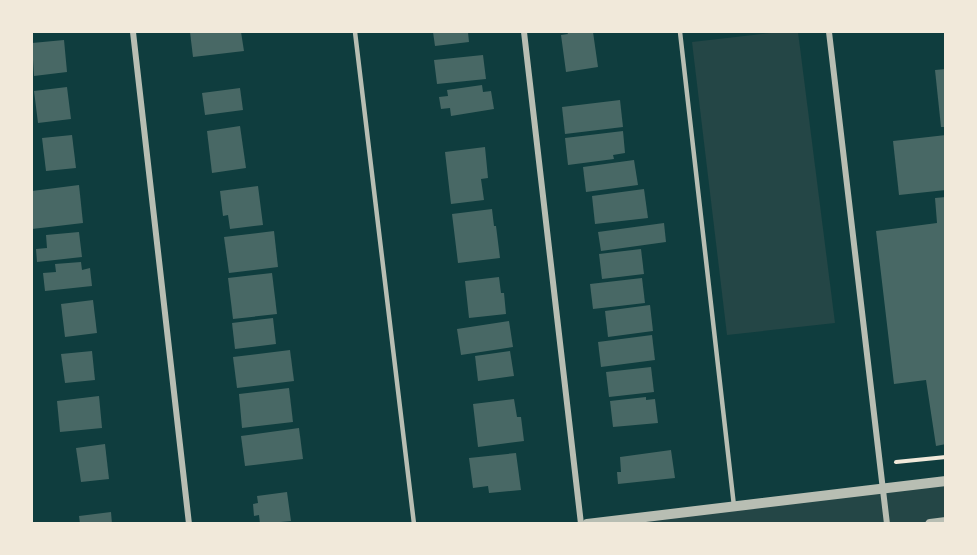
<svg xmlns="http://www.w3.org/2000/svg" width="977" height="555" font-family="'IBM Plex Sans',sans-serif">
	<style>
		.green { fill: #244646 }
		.building { fill: #486865 }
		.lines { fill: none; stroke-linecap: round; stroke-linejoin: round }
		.path { stroke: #f1e9da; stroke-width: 4 }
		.service { stroke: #b8beb3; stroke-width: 4.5 }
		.minor { stroke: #b8beb3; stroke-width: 6 }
		.tertiary { stroke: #b8beb3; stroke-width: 10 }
	</style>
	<rect width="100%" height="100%" fill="#0f3d3e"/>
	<g class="green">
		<polygon points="780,32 798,32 835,323 727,335 692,42"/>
		<polygon points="945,481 945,522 930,524 587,524"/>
	</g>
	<g class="building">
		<polygon points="190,32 241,32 244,51 193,57"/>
		<polygon points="433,32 468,32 469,42 435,46"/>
		<polygon points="567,32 593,32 598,67 566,72 561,35 568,34"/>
		<polygon points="64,40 67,72 34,76 32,43"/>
		<polygon points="483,55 486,79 437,84 434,60"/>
		<polygon points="946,69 946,127 941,127 935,70"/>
		<polygon points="482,85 483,92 491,91 494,109 451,116 450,108 441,109 439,97 448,96 447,90"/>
		<polygon points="67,87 71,119 38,123 34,91"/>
		<polygon points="240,88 243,110 205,115 202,93"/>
		<polygon points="620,100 623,127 565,134 562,107"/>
		<polygon points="240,126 246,168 212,173 207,131"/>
		<polygon points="623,131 625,153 613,155 614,159 568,165 565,138"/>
		<polygon points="72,135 76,168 46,171 42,138"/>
		<polygon points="946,135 946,190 899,195 893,141"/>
		<polygon points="485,147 488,178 481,179 484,200 451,204 445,152"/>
		<polygon points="634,160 638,185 586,192 583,167"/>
		<polygon points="79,185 83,223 32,229 32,191"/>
		<polygon points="258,186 263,225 230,229 228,215 223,216 220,191"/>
		<polygon points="644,189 648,218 595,224 592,196"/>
		<polygon points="946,197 946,444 936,446 926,380 894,384 876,231 937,223 935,198"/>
		<polygon points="492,209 494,226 496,226 500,258 458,263 452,214"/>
		<polygon points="664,223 666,242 601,251 598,232"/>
		<polygon points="274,231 278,267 229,273 224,237"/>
		<polygon points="79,232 82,257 37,262 36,249 47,248 46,235"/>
		<polygon points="641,249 644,274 602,279 599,254"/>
		<polygon points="81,262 82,270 90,268 92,286 45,291 43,273 56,272 55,264"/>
		<polygon points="272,273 277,314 233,319 228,278"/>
		<polygon points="499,277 501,293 504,293 506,314 469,318 465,281"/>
		<polygon points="642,278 645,303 593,309 590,284"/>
		<polygon points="93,300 97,333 65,337 61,304"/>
		<polygon points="650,305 653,331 608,337 605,311"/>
		<polygon points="273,318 276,344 235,349 232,323"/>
		<polygon points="509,321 513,347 461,355 457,329"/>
		<polygon points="652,335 655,360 601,367 598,342"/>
		<polygon points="290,350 294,381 237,388 233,357"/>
		<polygon points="92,351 95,380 65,383 61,354"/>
		<polygon points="510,351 514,376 478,381 475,356"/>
		<polygon points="651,367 654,392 609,397 606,372"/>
		<polygon points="289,388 293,422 242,428 239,394"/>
		<polygon points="99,396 102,428 60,432 57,401"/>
		<polygon points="646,397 646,400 655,399 658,423 613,427 610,401"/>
		<polygon points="514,399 517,417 521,417 524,441 478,447 473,404"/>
		<polygon points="299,428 303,459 245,466 241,436"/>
		<polygon points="105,444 109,479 81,482 76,448"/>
		<polygon points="671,450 675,478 618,484 617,472 621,472 620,457"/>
		<polygon points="516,453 521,490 489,493 488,486 473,488 469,458"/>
		<polygon points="287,492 291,521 260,524 259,515 254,516 253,504 258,503 257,496"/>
		<polygon points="111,512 112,524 80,524 79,516"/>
	</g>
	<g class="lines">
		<polyline class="path" points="896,462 946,457"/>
		<g class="service">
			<polyline points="355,32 414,524"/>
			<polyline points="680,32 734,506"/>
		</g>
		<g class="minor">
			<polyline points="133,32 189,524"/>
			<polyline points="524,32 581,524"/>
			<polyline points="829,32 887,524"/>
		</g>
		<g class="tertiary">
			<polyline points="587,524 946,481"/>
			<polyline points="930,524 946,522"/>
		</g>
	</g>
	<rect width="977" height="555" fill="none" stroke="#f1e9da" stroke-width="66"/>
</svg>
